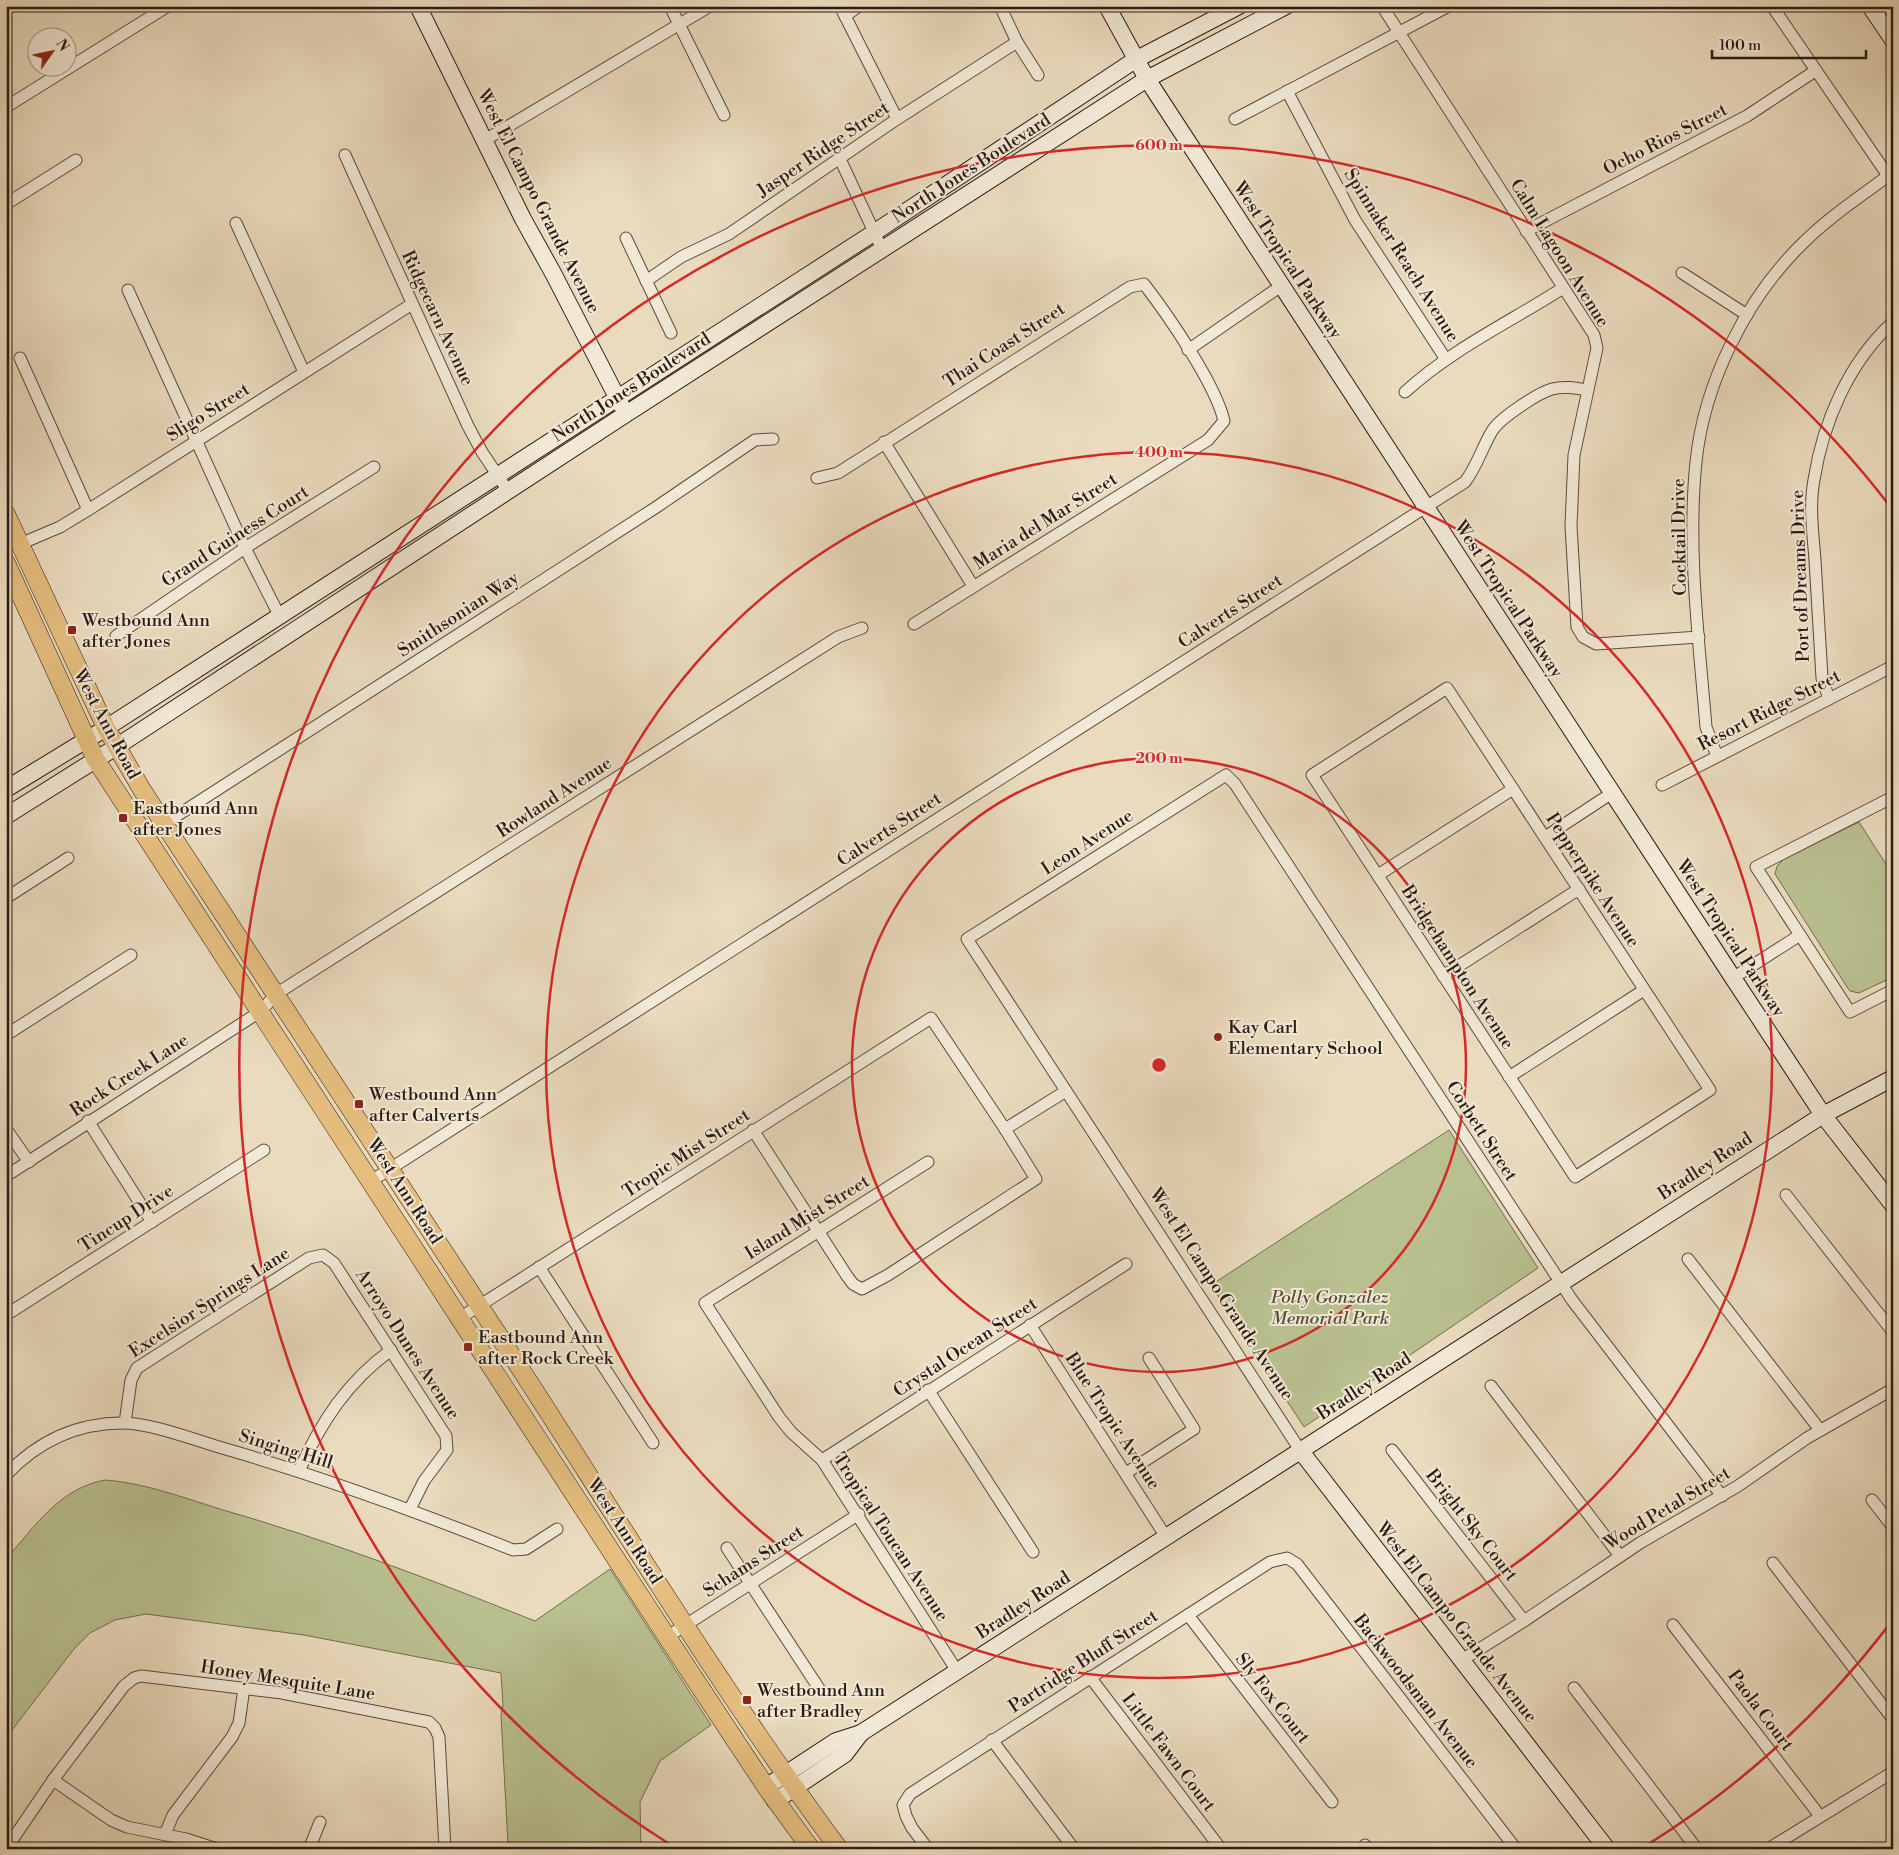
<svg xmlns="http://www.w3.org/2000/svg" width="1899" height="1855" font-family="'Libre Bodoni',serif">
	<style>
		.green { fill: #b9c090; stroke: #726d51 }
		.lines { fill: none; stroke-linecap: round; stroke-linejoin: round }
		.street-casing { stroke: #5b4a3d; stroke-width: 13 }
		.secondary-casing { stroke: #2b1a12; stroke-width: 18 }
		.primary-casing { stroke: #2b1a12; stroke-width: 19 }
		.street { stroke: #f1e8d5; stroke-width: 11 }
		.secondary { stroke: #f1e8d5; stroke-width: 16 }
		.primary { stroke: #e5be7f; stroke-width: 18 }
		.ring { fill: none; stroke: #d62828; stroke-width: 2.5 }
		.poi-dot { fill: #8f2418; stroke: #f1e8d5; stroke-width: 2 }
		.labels { text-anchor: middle; stroke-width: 4; stroke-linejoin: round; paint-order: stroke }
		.street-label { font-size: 18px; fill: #2b1a12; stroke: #f1e8d5 }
		.poi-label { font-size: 18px; fill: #2b1a12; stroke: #f1e8d5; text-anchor: start }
		.park-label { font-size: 18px; font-style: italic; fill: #564c38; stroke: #f1e8d5 }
		.centre { fill: #d62828; stroke: #f1e8d5; stroke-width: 2.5 }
		.ring-label { font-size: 15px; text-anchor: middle; font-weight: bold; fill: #d62828; stroke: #f1e8d5; stroke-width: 4; stroke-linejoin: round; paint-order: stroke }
	</style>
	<rect width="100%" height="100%" fill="#eadbbe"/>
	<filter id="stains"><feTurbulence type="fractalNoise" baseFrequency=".004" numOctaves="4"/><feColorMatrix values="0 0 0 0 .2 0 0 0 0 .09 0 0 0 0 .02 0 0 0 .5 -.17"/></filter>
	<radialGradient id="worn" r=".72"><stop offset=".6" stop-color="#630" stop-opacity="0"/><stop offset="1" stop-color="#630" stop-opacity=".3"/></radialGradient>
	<g class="green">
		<polygon points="1859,822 1893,875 1893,977 1859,993 1850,991 1847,987 1775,874 1777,866 1784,859"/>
		<polygon points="1449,1130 1538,1268 1304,1427 1211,1285"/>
		<path d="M106,1480c39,3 78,18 114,29 108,31 212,71 315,112l75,-52 101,156 -51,36 -20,41 1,47h-130l-3,-5 -7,-129 2,-10 -2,-32 -197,-38 -158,-21 -31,6 -25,13 -16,16 -68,89v-179c29,-33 55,-72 100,-79z"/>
	</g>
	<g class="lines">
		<defs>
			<g id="street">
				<polyline points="670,6 724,115"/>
				<polyline points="840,6 897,119"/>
				<polyline points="1000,6 1017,42 1038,75"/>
				<polyline points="1382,6 1594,335 1597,348 1574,455 1571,526 1577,627 1583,637 1596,644 1699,637"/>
				<polyline points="1772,6 1893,183"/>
				<polyline points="845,16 859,6"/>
				<polyline points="1287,91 1355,220 1445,358"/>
				<polyline points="6,107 168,6"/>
				<polyline points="1235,119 1447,7"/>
				<polyline points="485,140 710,6"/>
				<polyline points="345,155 468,426 482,452 508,491"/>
				<polyline points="840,159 882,249"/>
				<polyline points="6,204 76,160"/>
				<polyline points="236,223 304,372"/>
				<polyline points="1526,231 1747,116 1815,71"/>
				<polyline points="626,238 671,333"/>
				<polyline points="1682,273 1747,315"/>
				<polyline points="646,281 681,257 729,234 897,119 1017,42"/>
				<polyline points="128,290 245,548 279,615"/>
				<polyline points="1188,350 1281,286"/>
				<polyline points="20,358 88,510"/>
				<path d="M1405,392c47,-43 105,-70 158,-104"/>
				<polyline points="884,442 973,586"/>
				<path d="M817,478l21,-5 292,-186 14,-3c24,31 72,101 80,137l-16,19 -294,184"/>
				<polyline points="20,544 60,527 88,510 412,304"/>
				<polyline points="116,636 245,548 374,467"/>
				<polygon points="1447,688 1710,1090 1575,1177 1312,775"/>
				<path d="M1829,699l-7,-21c-2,-40 -5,-79 -7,-118 -2,-27 -6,-54 -1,-80 9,-58 35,-118 79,-158"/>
				<path d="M1717,756l-11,-29c-7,-87 -19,-178 -10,-265 8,-79 50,-163 106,-218 26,-26 56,-46 86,-68"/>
				<polyline points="1662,785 1893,666"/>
				<polyline points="1893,797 1756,867 1850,1012 1893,990"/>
				<polyline points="164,824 655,508 755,440 773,439"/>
				<polyline points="1545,837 1612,793"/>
				<polyline points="1378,875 1513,789"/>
				<polyline points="6,898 68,858"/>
				<polyline points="1443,976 1579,889"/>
				<polyline points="1733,978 1800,935"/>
				<polyline points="6,1035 131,955"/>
				<polyline points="1509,1077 1644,990"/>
				<polyline points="88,1121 152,1222"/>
				<polyline points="6,1129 29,1162"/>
				<polyline points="1005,1129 1066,1091"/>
				<polyline points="928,1162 705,1303 779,1417 791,1432 822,1460 957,1671"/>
				<polyline points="6,1176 261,1011 276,994 838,637 862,628"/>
				<path d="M371,1181l1094,-699c12,-16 17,-34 27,-51 8,-13 46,-38 60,-42 12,-3 23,-1 35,1"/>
				<polyline points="1786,1195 1893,1332"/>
				<polyline points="1688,1259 1820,1430"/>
				<polyline points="539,1267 653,1443"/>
				<polyline points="6,1315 264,1150"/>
				<polyline points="460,1318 931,1018 1005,1129 1036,1179 888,1275 862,1289 853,1284 847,1276 753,1130"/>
				<polyline points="1030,1325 1166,1537"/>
				<polyline points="1491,1386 1620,1556"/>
				<polyline points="928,1390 1033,1552"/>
				<polyline points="125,1423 131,1380 137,1368 309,1258 323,1255 334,1263 446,1436 447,1450 424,1481 410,1509"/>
				<polyline points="1300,1450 967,939 1226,775 1235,784 1572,1300 1722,1496"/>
				<polyline points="1392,1450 1524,1621"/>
				<polyline points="822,1460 1126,1264"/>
				<path d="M299,1471c22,-49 48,-89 92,-121"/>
				<polyline points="1126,1473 1194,1429 1149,1358"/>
				<path d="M6,1475c32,-34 70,-52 117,-52 27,0 69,16 96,24 100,29 197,64 294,103l13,-1 31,-20"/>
				<polyline points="1872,1500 1893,1527"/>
				<polyline points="727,1548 820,1690"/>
				<polyline points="1773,1563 1893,1719"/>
				<polyline points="1188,1615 1332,1802"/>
				<polyline points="1673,1625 1820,1816"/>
				<polyline points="667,1637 859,1514"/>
				<polyline points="1462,1660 1524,1621 1640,1543 1738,1486 1807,1438 1893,1389"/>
				<polyline points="1090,1677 1221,1849"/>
				<polyline points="1574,1688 1697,1849"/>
				<polyline points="992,1740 1074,1849"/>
				<polyline points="53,1780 111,1820 127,1827 186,1839 217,1849"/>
				<polyline points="165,1834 173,1815 232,1737 239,1723 244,1688"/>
				<polyline points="1365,1845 1367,1849"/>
				<polyline points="6,1849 53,1780 124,1686 134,1678 141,1676 282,1693 429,1722 435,1728 439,1737 445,1849"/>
				<polyline points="309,1849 320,1822"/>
				<polyline points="928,1849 912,1828 906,1816 903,1805 910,1794 1270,1562 1287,1558 1297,1564 1516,1849"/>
				<polyline points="1768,1849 1893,1772"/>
			</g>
			<g id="secondary">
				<polyline points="418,6 523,219 553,273 621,405"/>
				<polyline points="1107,6 1147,79 1733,978 1823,1115 1893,1205"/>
				<polyline points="1870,6 1893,40"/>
				<polyline points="6,789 106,728 875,232 1135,60 1239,6"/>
				<polyline points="6,816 116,747 626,414 1147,79 1286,6"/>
				<polyline points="1300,1450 1607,1849"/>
				<polyline points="766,1787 836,1741 861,1733 1823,1115 1893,1078"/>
				<polyline points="775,1801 845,1754 861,1733"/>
			</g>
			<g id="primary">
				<path d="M6,514l100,214 36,62c128,198 259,394 387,592 101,157 199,317 310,467"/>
				<polyline points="6,563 96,760 667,1637 766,1787 811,1849"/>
			</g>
		</defs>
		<use href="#street" class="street-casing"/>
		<use href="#secondary" class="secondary-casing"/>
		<use href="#primary" class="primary-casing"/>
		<use href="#street" class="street"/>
		<use href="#secondary" class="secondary"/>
		<use href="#primary" class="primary"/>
	</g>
	<g class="ring">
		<circle cx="1159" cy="1065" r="307"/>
		<circle cx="1159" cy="1065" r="613"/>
		<path d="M1889 1625A920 920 0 0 1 1647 1845M671 1845A920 920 0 1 1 1889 505"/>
	</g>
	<g class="poi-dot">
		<rect x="67" y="625" width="10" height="10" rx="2.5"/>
		<rect x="118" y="813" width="10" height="10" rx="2.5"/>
		<circle cx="1218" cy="1037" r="5"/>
		<rect x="354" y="1099" width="10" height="10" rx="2.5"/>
		<rect x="463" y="1342" width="10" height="10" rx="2.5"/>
		<rect x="742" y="1695" width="10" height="10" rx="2.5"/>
	</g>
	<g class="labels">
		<g class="street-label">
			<text transform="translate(1665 139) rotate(-27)" y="6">Ocho Rios Street</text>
			<text transform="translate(823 149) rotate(-34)" y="6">Jasper Ridge Street</text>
			<text transform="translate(971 168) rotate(-33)" y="6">North Jones Boulevard</text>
			<text transform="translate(539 201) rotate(63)" y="6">West El Campo Grande Avenue</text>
			<text transform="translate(1560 253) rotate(58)" y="6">Calm Lagoon Avenue</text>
			<text transform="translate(1402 255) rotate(58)" y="6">Spinnaker Reach Avenue</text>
			<text transform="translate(1288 260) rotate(57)" y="6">West Tropical Parkway</text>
			<text transform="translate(438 318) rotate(65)" y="6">Ridgecarn Avenue</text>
			<text transform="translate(1004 345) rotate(-33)" y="6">Thai Coast Street</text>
			<text transform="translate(631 387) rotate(-33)" y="6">North Jones Boulevard</text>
			<text transform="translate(208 412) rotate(-32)" y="6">Sligo Street</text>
			<text transform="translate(1045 521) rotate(-32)" y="6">Maria del Mar Street</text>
			<text transform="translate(235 536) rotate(-33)" y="6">Grand Guiness Court</text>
			<text transform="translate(1679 537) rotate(-91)" y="6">Cocktail Drive</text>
			<text transform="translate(1800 576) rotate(-92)" y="6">Port of Dreams Drive</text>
			<text transform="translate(1509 599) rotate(57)" y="6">West Tropical Parkway</text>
			<text transform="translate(1230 611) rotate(-33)" y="6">Calverts Street</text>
			<text transform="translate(458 614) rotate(-33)" y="6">Smithsonian Way</text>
			<text transform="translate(1769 710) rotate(-27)" y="6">Resort Ridge Street</text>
			<text transform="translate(107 724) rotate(62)" y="6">West Ann Road</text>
			<text transform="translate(554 797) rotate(-33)" y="6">Rowland Avenue</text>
			<text transform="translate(889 829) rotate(-33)" y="6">Calverts Street</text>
			<text transform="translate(1087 842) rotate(-33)" y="6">Leon Avenue</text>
			<text transform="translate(1593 880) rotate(57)" y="6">Pepperpike Avenue</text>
			<text transform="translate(1731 938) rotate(57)" y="6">West Tropical Parkway</text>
			<text transform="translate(1458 967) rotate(57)" y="6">Bridgehampton Avenue</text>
			<text transform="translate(129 1075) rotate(-33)" y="6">Rock Creek Lane</text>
			<text transform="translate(1482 1131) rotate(57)" y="6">Corbett Street</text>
			<text transform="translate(686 1153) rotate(-33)" y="6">Tropic Mist Street</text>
			<text transform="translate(1705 1166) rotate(-33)" y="6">Bradley Road</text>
			<text transform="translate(405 1191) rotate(57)" y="6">West Ann Road</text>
			<text transform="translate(807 1217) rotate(-32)" y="6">Island Mist Street</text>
			<text transform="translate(126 1218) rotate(-33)" y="6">Tincup Drive</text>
			<text transform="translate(1222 1294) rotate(57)" y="6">West El Campo Grande Avenue</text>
			<text transform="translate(209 1302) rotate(-33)" y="6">Excelsior Springs Lane</text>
			<text transform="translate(408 1344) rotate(57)" y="6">Arroyo Dunes Avenue</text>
			<text transform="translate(965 1347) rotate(-33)" y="6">Crystal Ocean Street</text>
			<text transform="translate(1364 1386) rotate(-33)" y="6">Bradley Road</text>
			<text transform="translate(1113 1421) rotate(57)" y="6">Blue Tropic Avenue</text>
			<text transform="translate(286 1449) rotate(17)" y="6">Singing Hill</text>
			<text transform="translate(1667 1508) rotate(-31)" y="6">Wood Petal Street</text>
			<text transform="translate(1472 1525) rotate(52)" y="6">Bright Sky Court</text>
			<text transform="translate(625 1531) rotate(57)" y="6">West Ann Road</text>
			<text transform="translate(891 1537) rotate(57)" y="6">Tropical Toucan Avenue</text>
			<text transform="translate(753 1561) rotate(-33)" y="6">Schams Street</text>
			<text transform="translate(1023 1605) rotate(-33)" y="6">Bradley Road</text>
			<text transform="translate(1457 1622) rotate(52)" y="6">West El Campo Grande Avenue</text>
			<text transform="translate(1083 1661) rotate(-33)" y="6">Partridge Bluff Street</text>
			<text transform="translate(288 1680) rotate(9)" y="6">Honey Mesquite Lane</text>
			<text transform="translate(1416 1691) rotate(52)" y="6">Backwoodsman Avenue</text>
			<text transform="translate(1273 1698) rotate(52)" y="6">Sly Fox Court</text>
			<text transform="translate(1761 1710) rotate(53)" y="6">Paola Court</text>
			<text transform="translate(1169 1752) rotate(53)" y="6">Little Fawn Court</text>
		</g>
		<g class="poi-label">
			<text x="82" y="626">Westbound Ann<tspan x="82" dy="21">after Jones</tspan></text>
			<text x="133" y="814">Eastbound Ann<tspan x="133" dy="21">after Jones</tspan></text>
			<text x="1228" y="1033">Kay Carl<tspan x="1228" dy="21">Elementary School</tspan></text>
			<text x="369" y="1100">Westbound Ann<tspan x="369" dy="21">after Calverts</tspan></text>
			<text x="478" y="1343">Eastbound Ann<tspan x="478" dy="21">after Rock Creek</tspan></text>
			<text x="757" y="1696">Westbound Ann<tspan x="757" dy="21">after Bradley</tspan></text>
		</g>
		<g class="park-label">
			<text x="1330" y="1303">Polly Gonzalez<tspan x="1330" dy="21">Memorial Park</tspan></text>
		</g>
	</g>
	<circle cx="1159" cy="1065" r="8" class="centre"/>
	<g class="ring-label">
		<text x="1159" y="150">600 m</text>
		<text x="1159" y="457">400 m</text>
		<text x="1159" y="763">200 m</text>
	</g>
	<rect width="1899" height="1855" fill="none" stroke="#eadbbe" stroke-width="25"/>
	<rect x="8" y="8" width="1884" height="1840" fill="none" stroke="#2b1a12" stroke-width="2.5"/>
	<rect x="12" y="12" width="1874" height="1830" fill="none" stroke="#2b1a12"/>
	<g transform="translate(52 52) rotate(57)"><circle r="24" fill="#f1e8d5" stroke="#a29687"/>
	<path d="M0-4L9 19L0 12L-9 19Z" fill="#8f2418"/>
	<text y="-8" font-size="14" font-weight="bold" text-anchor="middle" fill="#2b1a12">N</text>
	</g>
	<path d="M1712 50v8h154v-8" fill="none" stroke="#2b1a12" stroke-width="2.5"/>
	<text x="1719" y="50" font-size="15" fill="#2b1a12" stroke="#f1e8d5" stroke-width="4" paint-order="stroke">100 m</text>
	<rect width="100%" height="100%" filter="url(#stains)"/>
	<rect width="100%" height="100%" fill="url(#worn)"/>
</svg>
